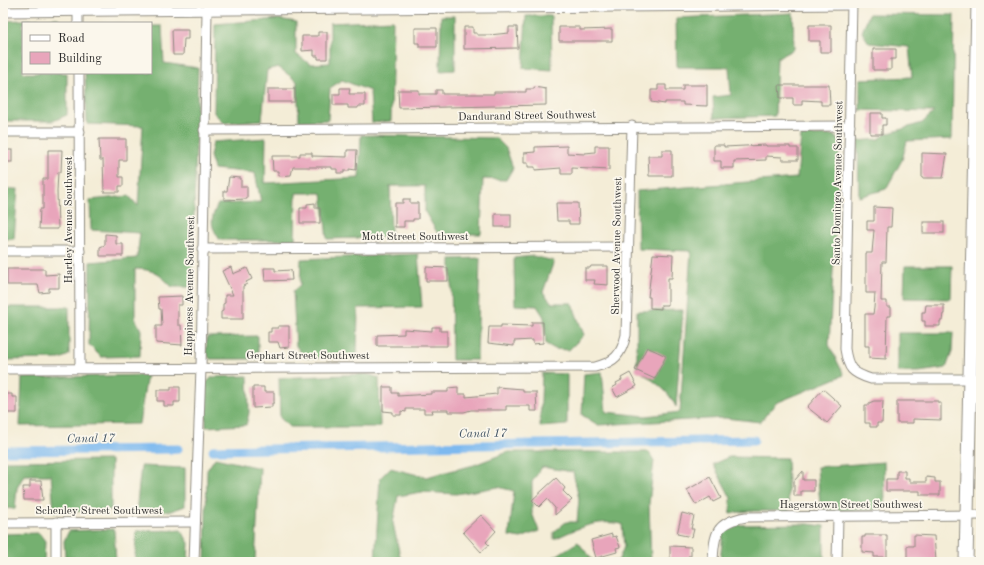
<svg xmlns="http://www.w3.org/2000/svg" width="984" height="565" font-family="'Old Standard TT',serif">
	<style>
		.forest { fill: #74b070; stroke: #506e4e }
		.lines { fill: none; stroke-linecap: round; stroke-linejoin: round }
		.canal { stroke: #7db9ef; stroke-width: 9 }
		.building { fill: #e8a5bb }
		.street-casing { stroke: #908c81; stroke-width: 11 }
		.secondary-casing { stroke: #908c81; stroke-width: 15 }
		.street { stroke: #fff; stroke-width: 9 }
		.secondary { stroke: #fff; stroke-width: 13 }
		.labels { text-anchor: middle; stroke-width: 3.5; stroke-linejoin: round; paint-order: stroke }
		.street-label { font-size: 11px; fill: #2b2b2b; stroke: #fbf7ec }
		.water-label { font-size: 12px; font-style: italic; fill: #445666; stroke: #fbf7ec }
	</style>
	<rect width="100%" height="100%" fill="#fbf7ec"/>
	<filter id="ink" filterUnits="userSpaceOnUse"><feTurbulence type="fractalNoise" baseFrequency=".025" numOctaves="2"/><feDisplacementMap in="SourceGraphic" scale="8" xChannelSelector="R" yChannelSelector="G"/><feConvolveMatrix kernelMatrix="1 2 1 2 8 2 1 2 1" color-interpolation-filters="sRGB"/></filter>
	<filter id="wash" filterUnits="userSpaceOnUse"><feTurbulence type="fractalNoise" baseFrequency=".012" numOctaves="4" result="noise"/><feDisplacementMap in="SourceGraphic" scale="16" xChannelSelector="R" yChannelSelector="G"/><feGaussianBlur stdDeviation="0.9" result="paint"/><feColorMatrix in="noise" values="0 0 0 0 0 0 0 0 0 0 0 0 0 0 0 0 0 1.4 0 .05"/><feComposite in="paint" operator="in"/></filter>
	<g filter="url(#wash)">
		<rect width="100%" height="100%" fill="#f4edd7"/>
		<g class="forest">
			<polygon points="793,13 794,49 777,58 775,116 714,118 713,97 731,95 729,67 677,67 676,18"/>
			<polygon points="869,14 954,15 952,139 907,141 902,160 886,189 859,197 858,141 879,139 886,134 922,123 934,112 860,110 860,79 912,77 909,47 869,43 862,32"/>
			<polygon points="441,16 455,16 455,70 440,71"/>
			<polygon points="526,16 551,16 552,70 523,68"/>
			<polygon points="58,18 61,23 23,23 23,73 67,73 67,115 53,121 3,121 3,68 6,68 3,21"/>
			<polygon points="279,19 296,22 296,54 310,64 330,63 330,23 393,20 391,121 372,123 370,91 342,80 330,88 328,120 299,121 297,81 278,67 267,70 262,120 224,123 214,113 215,24"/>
			<path d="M151,26h11l2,37 34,5 -6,219h-20c-12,-13 -19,-18 -37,-18v49l6,12 -1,26 -39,1 -12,-12 1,-83 47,-4 3,-25 -49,-3 -1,-30 39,-4 9,10 5,-80 -56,-2 -2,-51h66z"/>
			<path d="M361,135l135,3 10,10 7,20 -7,12 -23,-1 -2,55h-43l-13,-22v-26h-35l1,51 -64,2 -5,-46h-26l-1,47h-75c-10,-15 -10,-20 -2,-36l43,-2 -6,-29 -41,-4 -4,-13 3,-14 53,-4 -1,45 94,-5z"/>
			<polygon points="834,135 840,143 829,345 844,375 776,403 760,422 725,418 598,425 582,415 584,374 602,372 606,412 646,416 680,412 691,251 638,249 637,191 797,178 801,136"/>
			<polygon points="3,189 18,189 14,239 3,239"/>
			<polygon points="418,254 422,307 358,308 357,357 305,358 296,346 293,291 300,285 301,259"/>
			<polygon points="533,256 554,261 543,292 552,303 572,303 584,335 569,350 555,349 546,344 544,317 537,306 515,305 514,258"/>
			<polygon points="480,258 477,360 452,360 451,259"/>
			<polygon points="905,266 952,266 951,299 904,298"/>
			<polygon points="3,307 69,307 69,355 60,359 3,360"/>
			<path d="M683,310l-7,97c-7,-17 -24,-27 -39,-38v-58z"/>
			<polygon points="898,333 953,333 952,352 946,368 919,372 898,372"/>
			<polygon points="258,336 258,359 210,359 206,353 207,337"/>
			<polygon points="542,373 567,374 567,425 540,427"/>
			<polygon points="367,374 379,378 380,427 290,427 280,418 279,378"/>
			<polygon points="147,375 139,424 20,426 22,378"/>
			<polygon points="248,376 249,413 246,425 206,427 205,384 212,377"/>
			<path d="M508,452h141l5,9 -5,43 2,58h-105l32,-20 16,20 24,-1 6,-14 -2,-23c-27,-5 -43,4 -68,15v-7l12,-10h11l2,-23 -6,-27 -31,-5 -10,15v31l7,18 -18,7 -12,-2 5,-45 -16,-4 -42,7 -34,-2 -24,4 -5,27 7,33 3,6h-28l5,-84 10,-10 36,9 48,-12z"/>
			<polygon points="729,457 787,458 789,511 750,511 730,513 731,498 713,464"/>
			<polygon points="215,458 260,468 255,562 205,562 207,470"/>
			<polygon points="111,460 111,510 54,512 51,475 24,475 17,488 15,509 3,508 3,461"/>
			<polygon points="884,462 885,505 880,510 825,510 820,504 817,467"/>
			<polygon points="141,466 185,468 185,506 171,511 136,513"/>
			<polygon points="808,524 824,526 824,562 720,562 723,533 733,525"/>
			<polygon points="114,529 116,562 65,557 64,541 69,531"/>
			<polygon points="181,530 189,543 188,562 135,562 136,531"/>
			<polygon points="39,533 45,541 44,562 3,562 3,534"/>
		</g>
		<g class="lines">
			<g class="canal">
				<polyline points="213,450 754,440"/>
				<polyline points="3,451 178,449"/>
			</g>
		</g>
		<g id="blocks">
			<g class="building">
				<polygon points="809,25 831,25 831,52 820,52 820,41 809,41"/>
				<polygon points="464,27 473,27 473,33 477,33 477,35 489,35 509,33 509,27 517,27 518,48 464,49"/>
				<polygon points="559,27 580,27 580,30 612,29 612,41 559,41"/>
				<polygon points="415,28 437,28 437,47 419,47 419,43 415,43"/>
				<polygon points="172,30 188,30 188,39 184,39 183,55 173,55"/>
				<polygon points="318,32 327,32 327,59 318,59 318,56 314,56 314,50 302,51 302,36 318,36"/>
				<polygon points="873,49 896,49 896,59 891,59 891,70 873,70"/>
				<polygon points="658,85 666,85 666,90 683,90 683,85 707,85 707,106 683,105 683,102 665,102 665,104 651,102 651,90 658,90"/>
				<polygon points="779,85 829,85 830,105 821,105 821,101 802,100 802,105 793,105 793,98 780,98"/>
				<polygon points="534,87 546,89 546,105 399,108 398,90 419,90 419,94 436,94 436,90 442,90 442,94 494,94 494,92 526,92 526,89 534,89"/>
				<polygon points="340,88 350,88 349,94 365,94 365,106 358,106 358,108 348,108 348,105 333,105 333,94 340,94"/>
				<rect x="268" y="89" width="27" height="13"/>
				<polygon points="870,113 882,113 882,118 886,118 886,125 882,125 882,134 870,134"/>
				<polygon points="99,139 126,139 126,160 119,160 119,177 123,177 123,186 119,186 119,192 104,192 103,160 100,160"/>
				<polygon points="714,145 724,145 724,147 766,145 766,146 790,146 790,148 798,148 798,160 782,160 782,157 766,156 766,160 734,161 734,168 721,168 721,161 714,161"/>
				<polygon points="567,146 567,153 585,154 585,153 595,152 595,146 609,146 609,170 572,168 572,174 561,174 561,168 535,170 535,167 528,167 528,163 524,163 524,153 535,152 535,147"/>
				<rect x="3" y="150" width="9" height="12"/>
				<polygon points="48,150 62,150 61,172 58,172 57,191 58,229 39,229 40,209 43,209 43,179 48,179"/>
				<polygon points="347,150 357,150 356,170 349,169 349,171 344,171 344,173 337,173 337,169 332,169 332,167 293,167 291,175 278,176 278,171 273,171 272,156 300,156 300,153 312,153 312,156 347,157"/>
				<polygon points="662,150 672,150 672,176 649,176 648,156 662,156"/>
				<polygon points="922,153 947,154 943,178 922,178"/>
				<polygon points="229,177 241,178 241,187 247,187 247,199 224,200 224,191 227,191"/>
				<polygon points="403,199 410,199 410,203 418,203 418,219 413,219 413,221 404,221 404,227 395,227 395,203 403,203"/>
				<polygon points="315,203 315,208 320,208 320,223 300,223 300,208 307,208 307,204"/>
				<polygon points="556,203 578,203 579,224 569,224 569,221 557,221"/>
				<polygon points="874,207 892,208 891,227 887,227 886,262 882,262 881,301 887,301 887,307 891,307 891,316 887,316 886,359 869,358 869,346 865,346 865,314 873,314 874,308 875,293 866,293 866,253 872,253 874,230 867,230 867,221 874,221"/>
				<rect x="495" y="214" width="16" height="13"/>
				<rect x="923" y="222" width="21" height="11"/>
				<polygon points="105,234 116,235 116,244 123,244 123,256 100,256 100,247 105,245"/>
				<polygon points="653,254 673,255 672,278 668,278 668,305 661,305 661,309 650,308 650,297 648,297"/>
				<polygon points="591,266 608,266 608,285 594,284 595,280 585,280 585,268 590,268"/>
				<polygon points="231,267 233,274 247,268 252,279 246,282 247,284 243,286 243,319 221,319 221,312 223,311 223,304 225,303 225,295 233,295 222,271"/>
				<polygon points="426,267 448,268 448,281 426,281"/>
				<polygon points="264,268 275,268 275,271 291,270 292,280 265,281"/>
				<polygon points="7,269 45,269 45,275 59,274 59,288 49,288 49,292 40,293 38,285 7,285"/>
				<polygon points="182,296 182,305 178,305 178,325 181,325 182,345 156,343 156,326 162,326 161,309 159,309 158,297"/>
				<polygon points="926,305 944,305 944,314 943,314 942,321 940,321 940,326 925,326 925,321 922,321 922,312 925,312"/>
				<polygon points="532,322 543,322 543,343 533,344 533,340 514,341 514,346 488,343 489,327 501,327 501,325 532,326"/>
				<polygon points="278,326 289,326 289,347 280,348 278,342 268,342 268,332 271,332 271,328 278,328"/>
				<polygon points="432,327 440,327 440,331 447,331 447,346 377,346 377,335 404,334 404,329 432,331"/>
				<polygon points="647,347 666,356 655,379 635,370"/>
				<polygon points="630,373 637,386 617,397 612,388 617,385 616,383 622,380 621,378"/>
				<polygon points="171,387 180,387 180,402 174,402 174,406 164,406 164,401 157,401 157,390 171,390"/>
				<polygon points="253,387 264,387 264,392 274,392 274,403 272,403 272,407 253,408"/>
				<polygon points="383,387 392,387 392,393 398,393 398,396 431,394 431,392 448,392 448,388 458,387 458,394 466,394 466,397 497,394 497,387 523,389 523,392 536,392 537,411 530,411 530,406 506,406 506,410 471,410 464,412 448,412 448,410 432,410 433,413 424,413 424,409 406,409 406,412 401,411 401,415 393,415 393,412 383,411"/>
				<polygon points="823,389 842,406 827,423 807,407"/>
				<polygon points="3,394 12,394 12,397 17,397 17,413 3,413"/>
				<polygon points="874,401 883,401 882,423 877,423 877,427 870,427 870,423 865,423 865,405 869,405 869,403"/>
				<polygon points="897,401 938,401 938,403 941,403 941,420 913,419 913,423 897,423"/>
				<polygon points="803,471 803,480 814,480 814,491 801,491 801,496 794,496 794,481"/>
				<polygon points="897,471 905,471 905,478 909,478 909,482 926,482 926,477 935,478 935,482 940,482 940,495 920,495 920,491 886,491 886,479 897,479"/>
				<polygon points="710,477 721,498 713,502 710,497 696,505 687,490"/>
				<polygon points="556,478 565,488 563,491 572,500 555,515 555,508 547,499 539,507 532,500"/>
				<polygon points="30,481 41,481 43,500 24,500 23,487 30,487"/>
				<polygon points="682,513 694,516 691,529 694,529 692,537 677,534"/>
				<polygon points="481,515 496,531 486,542 489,545 481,552 463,532"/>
				<polygon points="612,534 612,537 616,536 620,547 616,548 617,552 596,558 591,540"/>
				<polygon points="865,535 887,535 887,557 874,557 874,553 862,552 862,537 865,537"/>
				<polygon points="914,535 934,536 936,561 907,560 907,546 914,546"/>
				<polygon points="670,546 691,547 691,556 688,556 688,562 672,562 672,559 670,559"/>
			</g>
		</g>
	</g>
	<g filter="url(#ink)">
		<use href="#blocks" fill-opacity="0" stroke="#908c81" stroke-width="1"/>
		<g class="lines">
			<defs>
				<g id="street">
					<path d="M852,3l-7,346c3,20 7,24 26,30h110"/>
					<polyline points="78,11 78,23"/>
					<polyline points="3,12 852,5"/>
					<polyline points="79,73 80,368"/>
					<polyline points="204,130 850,126"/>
					<polyline points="3,132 80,132"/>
					<polyline points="202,249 628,247"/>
					<polyline points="3,251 80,251"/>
					<path d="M3,369l592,-2c20,-5 26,-12 31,-32l6,-209"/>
					<polyline points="56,522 56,562"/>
					<polyline points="3,523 195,522"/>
					<polyline points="194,562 201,368 207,11"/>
					<path d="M713,562c1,-29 3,-40 33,-45l235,-2"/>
					<polyline points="837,562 838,516"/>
				</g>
				<polyline id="secondary" points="966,562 978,3"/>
			</defs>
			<use href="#street" class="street-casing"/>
			<use href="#secondary" class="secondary-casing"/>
			<use href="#street" class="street"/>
			<use href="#secondary" class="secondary"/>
		</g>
	</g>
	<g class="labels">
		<g class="street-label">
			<text transform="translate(527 115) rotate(-1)" y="4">Dandurand Street Southwest</text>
			<text transform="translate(837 183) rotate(-89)" y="4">Santo Domingo Avenue Southwest</text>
			<text transform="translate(68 220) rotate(-90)" y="4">Hartley Avenue Southwest</text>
			<text x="415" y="240">Mott Street Southwest</text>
			<text transform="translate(616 246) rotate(-89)" y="4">Sherwood Avenue Southwest</text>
			<text transform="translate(189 286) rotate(-89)" y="4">Happiness Avenue Southwest</text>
			<text x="308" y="359">Gephart Street Southwest</text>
			<text x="851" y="508">Hagerstown Street Southwest</text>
			<text x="99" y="514">Schenley Street Southwest</text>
		</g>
		<g class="water-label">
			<text transform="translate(483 433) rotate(-1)" y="4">Canal 17</text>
			<text transform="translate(91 438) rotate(-1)" y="4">Canal 17</text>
		</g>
	</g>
	<rect width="984" height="565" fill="none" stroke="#fbf7ec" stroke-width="16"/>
	<rect x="22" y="22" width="130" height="52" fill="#fbf7ec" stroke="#a8a59f"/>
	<rect x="30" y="35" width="20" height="6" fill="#ffffff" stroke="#a8a59f"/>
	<text x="58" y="42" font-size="12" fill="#2b2b2b">Road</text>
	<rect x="30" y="52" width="20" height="12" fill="#e8a5bb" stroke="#a8a59f"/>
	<text x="58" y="62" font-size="12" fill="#2b2b2b">Building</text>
</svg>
